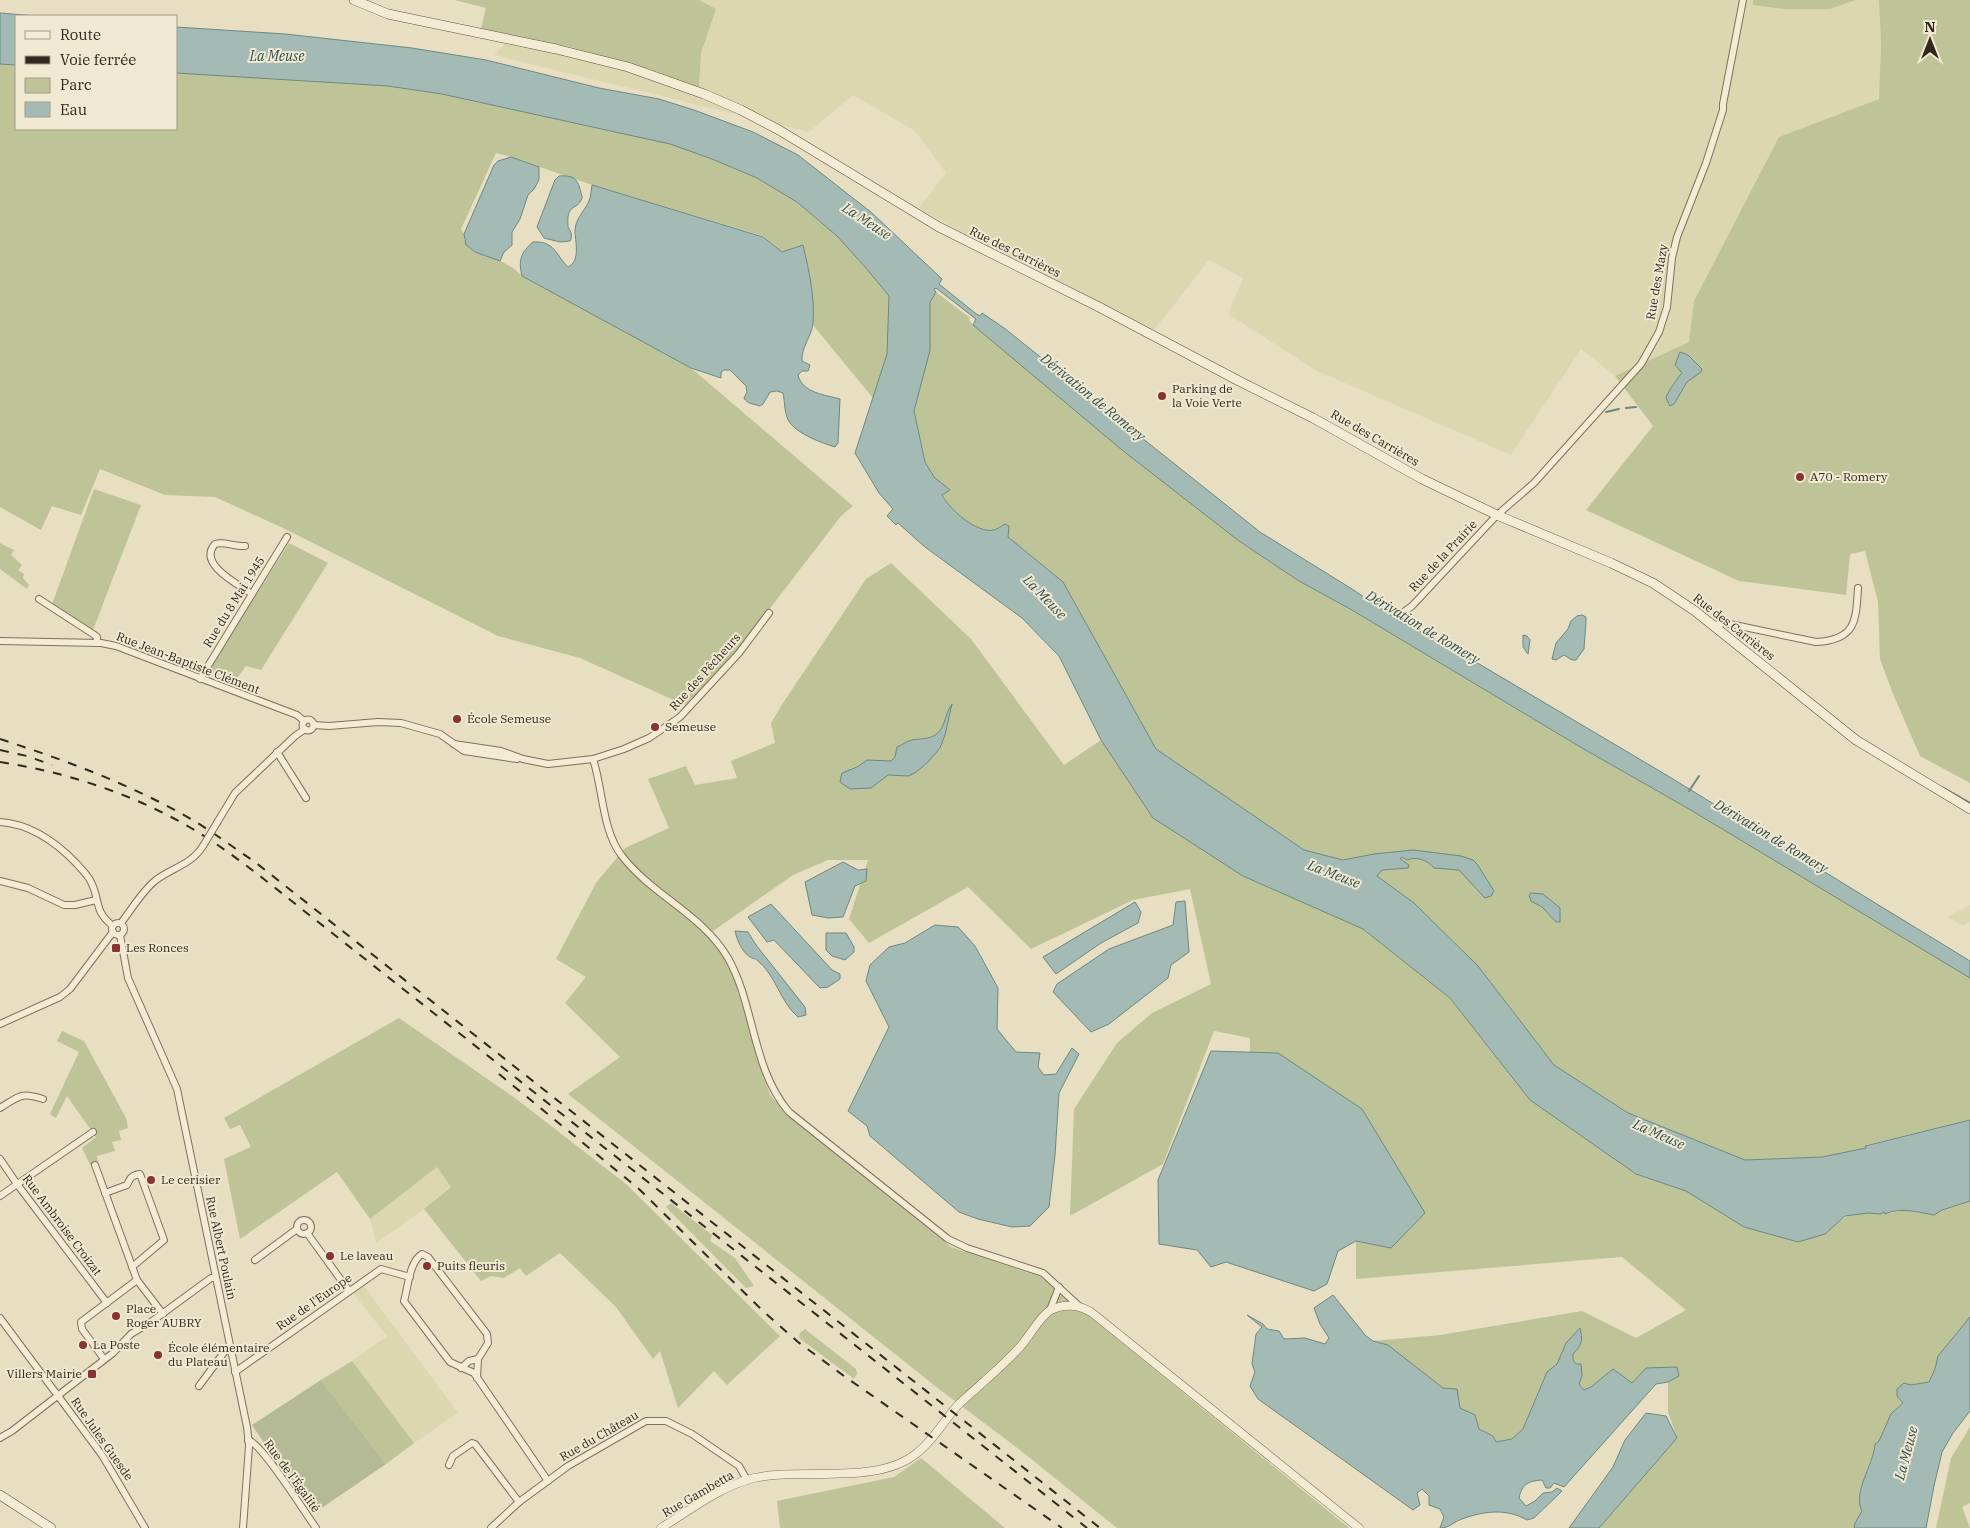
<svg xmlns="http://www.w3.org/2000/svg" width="1970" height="1528" font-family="'IBM Plex Serif',serif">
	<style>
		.farmland { fill: #ddd7b1 }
		.green { fill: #bec498 }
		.cemetery { fill: #b5ba96 }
		.water { fill: #a4bbb5; stroke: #6c8882 }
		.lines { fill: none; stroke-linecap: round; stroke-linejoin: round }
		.stream { stroke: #6c8882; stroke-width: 2 }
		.minor-casing { stroke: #80705c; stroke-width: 8 }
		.tertiary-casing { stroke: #80705c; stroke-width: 9 }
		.secondary-casing { stroke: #62513f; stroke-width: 10 }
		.minor { stroke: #f4ebd4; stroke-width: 6 }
		.tertiary { stroke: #f4ebd4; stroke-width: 8 }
		.secondary { stroke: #f4ebd4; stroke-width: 9 }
		.rail { stroke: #31281e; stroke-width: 2; stroke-dasharray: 9 9; stroke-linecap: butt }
		.minor-bridge-casing { stroke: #80705c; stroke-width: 8; stroke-linecap: butt }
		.minor-bridge { stroke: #f4ebd4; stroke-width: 6 }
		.poi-dot { fill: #883433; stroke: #f0e8d1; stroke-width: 2 }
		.labels { text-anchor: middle; stroke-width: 4; stroke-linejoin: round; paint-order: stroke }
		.street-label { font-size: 12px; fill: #31281e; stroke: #f0e8d1 }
		.poi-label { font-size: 12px; fill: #31281e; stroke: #f0e8d1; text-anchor: start }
		.water-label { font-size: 14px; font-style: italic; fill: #2f4f4e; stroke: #f0e8d1 }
	</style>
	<rect width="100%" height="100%" fill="#e8dec2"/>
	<g class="farmland">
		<polygon points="513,0 1753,0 1753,5 1830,9 1856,0 1879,0 1881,45 1880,99 1779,138 1694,301 1690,342 1615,376 1581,349 1511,455 1315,370 1228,314 1243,278 1209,260 1147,339 919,208 946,173 915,131 853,95 809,132 494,55 509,41"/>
		<polygon points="1970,905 1970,922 1963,926 1948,917"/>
		<polygon points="437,1167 451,1186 424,1209 376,1243 370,1219"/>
		<polygon points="364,1286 458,1413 414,1443 352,1361 387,1336 354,1294"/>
	</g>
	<g class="green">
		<polygon points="455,0 699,0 716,9 701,53 699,87 650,69 567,46 481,29 486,8"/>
		<polygon points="1753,0 1856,0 1830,9 1784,9 1753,5"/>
		<polygon points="1879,0 1970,0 1970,783 1920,756 1893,694 1880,659 1878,602 1865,551 1850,554 1846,595 1739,581 1586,510 1653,426 1615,376 1689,342 1694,301 1779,137 1879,99 1881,45"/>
		<polygon points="0,64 16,65 16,129 176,129 176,73 202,73 388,86 442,94 670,144 712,159 757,178 797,202 837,236 866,268 889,296 887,354 873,398 813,325 812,287 782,252 763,236 592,185 511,157 496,153 461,229 464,234 464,240 513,268 522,276 691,368 853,506 841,516 731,659 685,705 580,658 498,636 283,528 215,497 165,495 100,469 81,515 52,506 41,530 0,507"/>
		<path d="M936,292l34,26 -1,2 4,5 266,216 60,40 53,29 230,138 107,61 281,169v142l-104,25v3l-44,9 -77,3 -117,-47 -74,-48 -76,-99 -64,-63 -51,-37 -59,-16 -148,-101 -93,-167 -55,-45 -3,-13c-3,2 -8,5 -11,6 -18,4 -45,-21 -52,-35l8,-5 -16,-13 -9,-15 -11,-51 16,-61v-48z"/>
		<polygon points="94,489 141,505 93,630 51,607"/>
		<polygon points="0,543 14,550 11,555 22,565 18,570 24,574 23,578 29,585 27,589 0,569"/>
		<polygon points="289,543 328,563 261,670 246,666 232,685 208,672"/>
		<path d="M891,563l80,76 93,126 37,-25 52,78 90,58 120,53 87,69 80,102 106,74 50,17 58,36 81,7c21,-19 25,-23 55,-20l4,-2 1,2 21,-4 28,5 8,-5 28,-9v116l-32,39 -3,13 -6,13 -18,4 -14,10 6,7 -12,11 -12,27 -3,1c-3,19 -23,54 -14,69l-7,12 -1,5h-255l78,-90 -9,-26v-30l11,-6 -47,7 -19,-14 -22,18 -7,3 -5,-6 3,-8 -9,-16v-6c8,-9 11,-14 7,-25l-14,14 -8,21 -11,8 -24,57 -11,10 -16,3 -9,-9 -8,-4 -4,-14 -15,-7 -3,-18 -14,-2 -55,-43 -15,-4 67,-6 142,-24 54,27 50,-28 -64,-53 -266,22v-38l35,7 -113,-195 -28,-1v-14l-36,-7 -51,133 -93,52 4,-107 43,-66 35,-30 59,-29 -21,-95 -57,11 -102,49 -63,-62 -99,56 -20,-24 19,-59h-40l-35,15 -84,59 20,27 41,134 25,27 156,125 90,30 308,251h-232l-97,-78 -81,-61 -371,-295 52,-37 -55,-54 21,-26 -30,-18 40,-76 29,-35 44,-20 -21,-49 38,-13 9,19 42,-7 -6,-17 44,-18 -4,-20 12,-20 83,-124z"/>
		<polygon points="399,1018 515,1098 626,1184 780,1336 727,1385 714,1371 678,1408 660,1351 653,1359 616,1307 560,1253 526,1276 520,1268 504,1278 491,1276 481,1281 424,1209 451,1187 437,1167 370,1219 337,1172 240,1239 224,1159 251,1147 240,1125 230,1129 224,1118"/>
		<polygon points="62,1031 84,1041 126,1118 128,1128 119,1131 121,1140 112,1142 115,1151 97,1156 98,1163 90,1165 82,1148 96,1137 67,1096 56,1118 50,1114 79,1052 57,1041"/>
		<polygon points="671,1203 712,1235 710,1241 735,1258 754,1286 746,1288 666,1207"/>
		<polygon points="805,1329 856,1369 857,1374 854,1379 799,1338 800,1333"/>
		<polygon points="352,1361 414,1443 386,1464 321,1380"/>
		<polygon points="1970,1427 1970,1503 1962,1507 1970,1528 1936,1528 1951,1458"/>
		<polygon points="921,1458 1005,1528 780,1528 777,1501 894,1477"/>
	</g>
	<polygon class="cemetery" points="321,1380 386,1464 313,1514 252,1425"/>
	<g class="water">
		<polygon points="0,13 36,16 16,16 16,65 0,64"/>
		<path d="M176,27l109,7 127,14 74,12 113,28 60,11 35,11 59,22 45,23 74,58 70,66 -3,5 36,29 5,3 2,-3 22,15 256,204 92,57 51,34 34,16 231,137 302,185v17l-281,-169 -107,-61 -230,-138 -53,-29 -60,-40 -117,-91 -149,-125 3,-6 -40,-31 -2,1 2,3 -6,10v48l-16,61 11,51 9,15 16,13 -8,5c7,14 35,39 52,35 3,-1 8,-4 11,-6l4,2 -1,11 55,45 93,167 148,101 39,10 31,-6 39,-4 48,6 12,4 4,4 17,27 -3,5 -6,2 -2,-2 -24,-26 -25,-2c-7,-8 -17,-12 -27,-8l-5,-3 -2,2 9,6 -1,3 -26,2 -5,6 37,27 64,63 76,99 74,48 117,47 77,-3 44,-9 -1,-2 105,-26v81l-28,9 -8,5c-16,-3 -34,-8 -49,-1l-1,-2 -3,2 -13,-1 -23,3 -20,18 -27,8 -54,-15 -58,-36 -50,-17 -106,-74 -80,-102 -87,-69 -120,-53 -90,-58 -52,-78 -42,-84 -37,-38 -97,-71 -27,-24 -2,2 -9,-9 6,-7 -14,-16 -24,-40 32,-99 2,-58 -23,-28 -29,-32 -40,-34 -40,-24 -45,-19 -42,-15 -228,-50 -54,-8 -212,-13z"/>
		<polygon points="511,157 539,167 539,180 534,189 528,195 520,219 512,232 512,245 504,252 500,261 475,252 466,245 464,234 494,165 498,161"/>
		<path d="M559,176c15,-1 19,3 22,17 1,3 2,4 0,7 -2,6 -8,6 -11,11 -3,4 -2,11 -2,16 3,5 5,9 2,14l-10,1 -16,-4 -7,-11 18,-47z"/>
		<path d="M592,185l171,52 19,15 21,-7c6,26 12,52 10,78 -1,13 -12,24 -11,38l8,4 -2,6h-6l-4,4c4,18 28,20 42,24l-2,44 -3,4c-13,-4 -37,-13 -45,-24 -6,-8 -5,-21 -7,-30l-6,-2 -7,1 -7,12 -3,2c-6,-2 -13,-2 -16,-8l3,-6 -1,-6 -16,-16h-6l-3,2v6l-30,-10 -169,-92c-4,-15 -1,-24 11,-34 22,-1 22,12 35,25 13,-6 7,-26 7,-37 1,-13 10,-19 14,-29 2,-4 2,-11 3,-16z"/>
		<path d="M1680,352l8,3 14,14 -1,3 -14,10 -13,22 -4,2c-1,-3 -3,-5 -4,-8 0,-3 12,-21 16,-25l-7,-8z"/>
		<polygon points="1582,615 1586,617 1586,621 1584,649 1576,660 1572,660 1564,655 1556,660 1552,659 1556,643 1568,629 1571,621 1577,616"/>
		<polygon points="1523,635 1527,636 1530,640 1528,654 1523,647"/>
		<path d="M952,704l-7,31 -5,13 -12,14 -12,10 -7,4 -21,-1 -17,13 -21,1 -10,-7 2,-9 15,-6 10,-7 24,1 4,-4 2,-10c5,-2 10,-6 15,-7 11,-2 22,0 29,-11 5,-8 5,-17 11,-25z"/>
		<polygon points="843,862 858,870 867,869 866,881 855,886 843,917 828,918 812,915 805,882"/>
		<polygon points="1531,893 1543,894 1560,908 1560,922 1556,922 1542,907 1531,901 1529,895"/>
		<polygon points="1185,901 1189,952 1171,965 1168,978 1109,1024 1091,1032 1053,992 1057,984 1109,949 1173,925 1176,902"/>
		<polygon points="1135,902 1141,912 1138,923 1101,943 1056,974 1043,957"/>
		<polygon points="771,904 832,970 840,974 840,979 828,987 820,988 774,940 767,942 748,917"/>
		<polygon points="935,925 958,927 975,946 998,988 997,1029 1016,1052 1040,1053 1038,1067 1044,1075 1056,1074 1072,1048 1079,1054 1059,1093 1055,1155 1049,1207 1030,1226 1012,1227 978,1219 959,1212 870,1136 867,1126 848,1111 889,1027 866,981 870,965 889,947 905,943"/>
		<path d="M735,931l13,1 8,13 49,62 1,8 -8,2c-18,-15 -22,-42 -41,-57 -2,-2 -4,-1 -7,-3 -8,-5 -13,-17 -15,-26z"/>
		<polygon points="826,933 846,933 854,947 854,952 845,960 832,956 826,950"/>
		<polygon points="1211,1051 1278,1053 1362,1109 1425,1213 1391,1248 1356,1241 1338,1251 1327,1284 1314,1291 1226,1262 1211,1267 1197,1250 1159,1244 1158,1180"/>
		<path d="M1333,1295l33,41 7,5 15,4 55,43 14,1 3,19 15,7 4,14 14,7 3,6 16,-3 11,-10 24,-57 10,-8 9,-21 14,-15c3,12 2,17 -7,26v6l3,4h5l1,12 -3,8 5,6 7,-3 22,-18 19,14 14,-15 31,-1 2,9 -11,6 -12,2 -92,103 -10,-4 -4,5h-4l-4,-8c-14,1 -20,4 -23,18l7,8 9,-5 8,-8 9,-1 5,-4 5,3 -28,27 -7,2c-21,-12 -43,-9 -65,-1 -9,3 -12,9 -22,9l4,-11 -4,-8 -11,-4v-9l-7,-7 -5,4 3,12 -7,5 -155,-111 -8,-13 5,-14 -3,-8 4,-30 6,-7 -15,-12 16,9 4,5 12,2 5,8 21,-1 20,6 4,-6 -9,-14 -6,-16z"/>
		<path d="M1970,1317v94l-17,22 -11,19 -8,34 -8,42h-72l1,-5 7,-12c-10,-18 12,-47 13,-67l4,-3 12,-27 12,-11 -6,-7v-7l7,-6 7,2 18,-3 6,-13 3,-13z"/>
		<polygon points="1646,1413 1666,1416 1677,1438 1599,1528 1569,1528 1613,1467 1625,1440"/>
	</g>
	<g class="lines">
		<g class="stream">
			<polyline points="1626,408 1636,407"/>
			<polyline points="1606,412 1619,409"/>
			<polyline points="1942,787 1970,803"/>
			<polyline points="1689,791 1699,776"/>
		</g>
		<defs>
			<g id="minor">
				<path d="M245,546c-10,1 -21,-5 -30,-2 -18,20 23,40 37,50"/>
				<polyline points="39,599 93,634 97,637 97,643"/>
				<polyline points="1405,611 1412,606 1497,515 1534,483 1641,364 1659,332 1667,307 1672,258 1677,237 1706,163 1723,110 1723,104 1743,0"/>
				<path d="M1714,625l11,-2 91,19c40,-2 40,-21 42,-54"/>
				<polyline points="0,641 101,643 116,646 297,715 304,721"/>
				<polyline points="200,679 287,537"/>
				<circle cx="308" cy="725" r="5.5"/>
				<polyline points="314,725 329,726 378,722 401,723 440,734 464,751 517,759"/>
				<polyline points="454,744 501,751 523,759 548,764 593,759 624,749 649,738 680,717 739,653 769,613"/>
				<polyline points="277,752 306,798"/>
				<path d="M593,759c10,30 9,72 29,97 30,39 81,59 106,102 27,48 24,111 61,154l159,127 19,9 76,25 36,33"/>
				<polyline points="218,821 235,793 295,736 305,729"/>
				<path d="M0,822c31,2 56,20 77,42 5,6 11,11 14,18 10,20 2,28 22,44"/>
				<polyline points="0,881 28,888 64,905 75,905 96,900"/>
				<circle cx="118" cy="929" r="6"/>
				<path d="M121,923c11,-14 21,-32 35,-43 16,-12 36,-16 47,-34"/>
				<polyline points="120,935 128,978 177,1089 247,1427 249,1446 243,1528"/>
				<polyline points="0,1024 60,997 70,989 113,932"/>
				<path d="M0,1108c20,-12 20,-16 43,-9"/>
				<polyline points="0,1159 17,1184 107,1303"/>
				<polyline points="95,1165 137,1280 163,1314"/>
				<path d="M105,1193l22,-8c3,-7 5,-10 13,-11l24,66 -32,27"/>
				<polyline points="0,1196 93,1132"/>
				<circle cx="304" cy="1227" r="7"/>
				<polyline points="307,1233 349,1291"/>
				<polyline points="255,1260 297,1229"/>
				<polyline points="1050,1310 1059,1287"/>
				<polyline points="0,1318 102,1455 145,1528"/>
				<polyline points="104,1359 82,1329 81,1322 137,1280"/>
				<polyline points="461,1368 469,1361 478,1359"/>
				<polyline points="235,1372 381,1269 410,1277"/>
				<path d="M477,1378l1,-19 10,-16 -1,-9 -59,-77 -6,-3c-13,8 -14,34 -18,47l46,61 24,11 74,108"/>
				<polyline points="199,1386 225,1351 230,1348"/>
				<polyline points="0,1438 12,1431 113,1353 131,1334 151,1322 211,1278 216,1278"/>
				<path d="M248,1440c14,3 57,73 68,88"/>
				<polyline points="449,1465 453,1456 472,1443 475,1444 519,1502"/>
				<polyline points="491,1528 519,1502 568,1466 646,1421 666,1421 692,1434 739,1466 747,1480"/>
			</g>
			<path id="tertiary" d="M661,1528c29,-18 60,-42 93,-50 48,-11 123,8 163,-25 17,-13 27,-33 42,-49 20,-19 42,-36 61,-57 9,-10 21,-32 31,-37 13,-7 28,-5 40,2l268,216"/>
			<g id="secondary">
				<polyline points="354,0 388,14 556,49 628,67 704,94 741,110 779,130 939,227 1099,307 1239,381 1313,418 1422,479 1497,515 1611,563 1653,583 1695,611 1856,740 1970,809"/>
				<polyline points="0,1495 51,1528"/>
			</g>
		</defs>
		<use href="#minor" class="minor-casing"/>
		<use href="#tertiary" class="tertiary-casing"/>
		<use href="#secondary" class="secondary-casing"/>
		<use href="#minor" class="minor"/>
		<use href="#tertiary" class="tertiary"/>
		<use href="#secondary" class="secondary"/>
		<g class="rail">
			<path d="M0,739c65,21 132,46 191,80 22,13 43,29 64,43l845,666"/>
			<polyline points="0,750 27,756 52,765"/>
			<path d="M0,762c66,10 133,32 191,66 42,25 79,56 117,86l779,614"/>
			<polyline points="499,1074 639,1189 763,1311 798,1342 844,1376 1062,1528"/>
		</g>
		<defs>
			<polyline id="minor-bridge" points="203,846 218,821"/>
		</defs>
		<use href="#minor-bridge" class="minor-bridge-casing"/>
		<use href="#minor-bridge" class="minor-bridge"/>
	</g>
	<g class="poi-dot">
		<circle cx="1162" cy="396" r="5"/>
		<circle cx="1800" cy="477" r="5"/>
		<circle cx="457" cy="719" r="5"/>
		<circle cx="655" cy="727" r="5"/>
		<rect x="111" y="943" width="10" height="10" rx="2.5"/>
		<circle cx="151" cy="1180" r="5"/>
		<circle cx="330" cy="1256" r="5"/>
		<circle cx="427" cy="1266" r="5"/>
		<circle cx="116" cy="1316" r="5"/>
		<circle cx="83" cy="1345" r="5"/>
		<circle cx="158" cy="1355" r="5"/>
		<rect x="87" y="1369" width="10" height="10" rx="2.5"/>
	</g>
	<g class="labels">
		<g class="street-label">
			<text transform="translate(1015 252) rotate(26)" y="4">Rue des Carrières</text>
			<text transform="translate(1657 282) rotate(-80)" y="4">Rue des Mazy</text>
			<text transform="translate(1375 438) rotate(30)" y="4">Rue des Carrières</text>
			<text transform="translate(1443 556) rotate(-47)" y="4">Rue de la Prairie</text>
			<text transform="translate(234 602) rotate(-58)" y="4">Rue du 8 Mai 1945</text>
			<text transform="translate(1734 627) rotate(38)" y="4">Rue des Carrières</text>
			<text transform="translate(188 663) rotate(21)" y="4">Rue Jean-Baptiste Clément</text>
			<text transform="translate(705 672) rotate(-48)" y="4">Rue des Pêcheurs</text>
			<text transform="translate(62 1225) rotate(53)" y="4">Rue Ambroise Croizat</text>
			<text transform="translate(221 1248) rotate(78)" y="4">Rue Albert Poulain</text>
			<text transform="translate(314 1302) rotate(-35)" y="4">Rue de l'Europe</text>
			<text transform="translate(599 1436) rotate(-30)" y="4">Rue du Château</text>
			<text transform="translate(102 1439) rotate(55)" y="4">Rue Jules Guesde</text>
			<text transform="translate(292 1476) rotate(54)" y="4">Rue de l'Égalité</text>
			<text transform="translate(698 1494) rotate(-30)" y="4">Rue Gambetta</text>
		</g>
		<g class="poi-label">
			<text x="1172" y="393">Parking de<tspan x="1172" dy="14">la Voie Verte</tspan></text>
			<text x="1810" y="481">A70 - Romery</text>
			<text x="467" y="723">École Semeuse</text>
			<text x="665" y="731">Semeuse</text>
			<text x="126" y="952">Les Ronces</text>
			<text x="161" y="1184">Le cerisier</text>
			<text x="340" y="1260">Le laveau</text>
			<text x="437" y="1270">Puits fleuris</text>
			<text x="126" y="1313">Place<tspan x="126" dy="14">Roger AUBRY</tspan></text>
			<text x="93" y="1349">La Poste</text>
			<text x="168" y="1352">École élémentaire<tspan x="168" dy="14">du Plateau</tspan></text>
			<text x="82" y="1378" text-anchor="end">Villers Mairie</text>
		</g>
		<g class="water-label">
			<text x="277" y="61">La Meuse</text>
			<text transform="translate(867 221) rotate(33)" y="5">La Meuse</text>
			<text transform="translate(1093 397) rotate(39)" y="5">Dérivation de Romery</text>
			<text transform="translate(1045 597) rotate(46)" y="5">La Meuse</text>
			<text transform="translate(1423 627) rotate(31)" y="5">Dérivation de Romery</text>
			<text transform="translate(1771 836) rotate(31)" y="5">Dérivation de Romery</text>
			<text transform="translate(1334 874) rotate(21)" y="5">La Meuse</text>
			<text transform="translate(1659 1134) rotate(24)" y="5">La Meuse</text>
			<text transform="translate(1906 1453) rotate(-75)" y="5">La Meuse</text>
		</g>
	</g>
	<rect x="15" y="15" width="162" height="115" fill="#f0e8d1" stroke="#a49b89"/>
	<rect x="25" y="31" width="25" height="8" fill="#f4ebd4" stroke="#a49b89"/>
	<text x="60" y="40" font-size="15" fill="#31281e">Route</text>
	<rect x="25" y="56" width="25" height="8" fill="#31281e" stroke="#a49b89"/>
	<text x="60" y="65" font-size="15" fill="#31281e">Voie ferrée</text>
	<rect x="25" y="78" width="25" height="15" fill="#bec498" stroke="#a49b89"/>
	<text x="60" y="90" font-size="15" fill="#31281e">Parc</text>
	<rect x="25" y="102" width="25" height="15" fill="#a4bbb5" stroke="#a49b89"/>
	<text x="60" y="115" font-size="15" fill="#31281e">Eau</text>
	<g transform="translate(1930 40)" stroke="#f0e8d1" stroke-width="4" paint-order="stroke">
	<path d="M0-4L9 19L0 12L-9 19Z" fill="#31281e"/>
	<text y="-8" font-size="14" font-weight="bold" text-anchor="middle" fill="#31281e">N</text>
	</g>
</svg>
